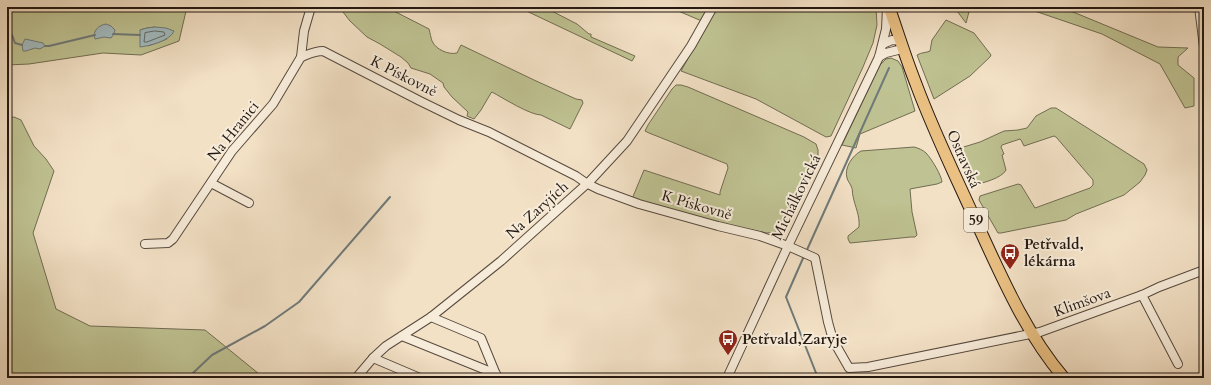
<svg xmlns="http://www.w3.org/2000/svg" width="1211" height="385" font-family="Cardo,serif">
	<style>
		.green { fill: #bfc292; stroke: #716d52; fill-rule: evenodd }
		.water { fill: #a1bbc0; stroke: #6f7a7a }
		.lines { fill: none; stroke-linecap: round; stroke-linejoin: round }
		.shore { stroke: #626a68; stroke-width: 1 }
		.stream { stroke: #6f7a7a; stroke-width: 2 }
		.minor-casing { stroke: #574a3e; stroke-width: 10 }
		.major-casing { stroke: #231811; stroke-width: 13 }
		.minor { stroke: #f7ecda; stroke-width: 8 }
		.major { stroke: #eac083; stroke-width: 11 }
		.labels { text-anchor: middle; stroke-width: 4; stroke-linejoin: round; paint-order: stroke }
		.shield { fill: #f7ecda; stroke: #63584d; stroke-width: 1 }
		.shield-label { font-size: 14px; font-weight: bold; fill: #231811 }
		.street-label { font-size: 15px; fill: #231811; stroke: #f7ecda }
		.poi-label { font-size: 15px; font-weight: bold; fill: #231811; stroke: #f7ecda; text-anchor: start }
	</style>
	<rect width="100%" height="100%" fill="#f3e1c6"/>
	<filter id="stains"><feTurbulence type="fractalNoise" baseFrequency=".005" numOctaves="4"/><feColorMatrix values="0 0 0 0 .2 0 0 0 0 .09 0 0 0 0 .02 0 0 0 .5 -.17"/></filter>
	<radialGradient id="worn" r=".72"><stop offset=".6" stop-color="#630" stop-opacity="0"/><stop offset="1" stop-color="#630" stop-opacity=".3"/></radialGradient>
	<g class="green">
		<path d="M7,7h180l-8,34 -38,14 -38,-2 -74,11 -22,1zM155,27l12,12 -19,7 -8,-16 7,-2z"/>
		<path d="M339,7h47l43,22c1,4 2,9 3,12 4,9 17,14 25,12l4,-8 73,35 42,19 6,1 1,3 -13,26 -29,-14c-11,0 -38,-17 -49,-23l-1,1 -10,17 -7,9 -7,-3 1,-4 -16,-15 -8,-10 -1,-4 -13,-9 -19,-6 -3,-5 -7,-6 -21,-13 -13,-7 -17,-16z"/>
		<polygon points="518,7 544,7 577,24 589,34 591,34 591,37 635,56 632,61"/>
		<polygon points="669,7 712,7 702,21 697,19"/>
		<polygon points="717,7 876,7 877,25 873,43 863,67 831,136 826,137 756,99 681,71"/>
		<polygon points="954,7 969,7 970,8 966,23"/>
		<polygon points="1023,7 1061,7 1158,47 1188,48 1178,57 1178,65 1194,78 1194,106 1185,108 1160,64 1102,34"/>
		<path d="M946,20l28,13 17,22 -1,2 -20,19 -36,23 -17,-44c5,-3 9,-2 13,-4l2,-11z"/>
		<polygon points="891,58 898,61 902,67 915,111 860,134 856,148 842,145 880,65 886,59"/>
		<polygon points="676,85 681,85 688,87 804,137 816,144 818,150 818,156 808,181 783,225 775,232 767,233 710,222 632,199 644,170 720,195 720,192 728,168 727,164 649,133 645,131 648,125 672,89"/>
		<path d="M1051,108h5l88,56 3,6 -2,5 -5,7 -16,13 -48,19 -10,6 -65,13h-3l-19,-33 1,-4 38,-12 3,1 14,23 55,-20 3,-3v-5l-37,-43 -2,-1 -30,10 -3,-6 -1,-1 -18,6 -1,2 3,7 -2,1 4,15c-4,8 -23,13 -32,15l-2,-4 -15,-32 23,-7 24,-11 14,-1 9,-2 9,-12z"/>
		<polygon points="14,117 21,120 34,146 46,159 54,171 33,233 56,309 90,326 205,330 264,378 7,378 7,118"/>
		<path d="M914,147c4,1 9,3 12,6 5,5 16,23 16,29l-5,2 -27,5 2,23 5,23 -2,2h-4l-61,6 -2,-4v-3l11,-9c1,-12 -4,-20 -6,-31 -1,-3 0,-7 -2,-10 -1,-3 -3,-4 -4,-8 -3,-10 5,-22 14,-27z"/>
	</g>
	<g class="water">
		<path d="M106,24l5,2 4,4 -1,4 -3,4 -7,-1 -9,2c-3,-8 4,-14 11,-15z"/>
		<path d="M155,27l11,1 8,3c-4,10 -25,15 -34,16v-17l7,-2z"/>
		<polygon points="25,39 43,43 45,46 40,49 35,48 26,51 23,51 22,45"/>
	</g>
	<g class="lines">
		<polygon class="shore" points="155,31 164,32 165,35 147,42 144,42 145,33"/>
		<g class="stream">
			<polyline points="7,27 12,35 15,43 22,45"/>
			<polyline points="113,34 140,35"/>
			<polyline points="45,46 49,46 95,35"/>
			<polyline points="806,252 889,68"/>
			<polyline points="804,256 786,297 818,378"/>
			<polyline points="191,378 193,373 212,355 265,326 299,302 390,197"/>
		</g>
		<defs>
			<g id="minor">
				<polyline points="1199,7 1204,47"/>
				<polyline points="883,44 892,40 900,41"/>
				<path d="M301,57c8,-3 14,-6 22,-6l97,50 39,19 30,12 87,44 10,7 12,6 41,15 79,22 42,10 28,10 27,12 13,64 5,18 16,28 19,-1 172,-35 102,-37 17,-8 45,-17"/>
				<polyline points="879,57 886,53 902,49"/>
				<polyline points="211,183 249,203"/>
				<polyline points="145,244 168,243 173,239 232,151 273,104 301,57 304,31 311,7"/>
				<polyline points="1142,295 1178,364"/>
				<polyline points="431,317 481,338 497,377"/>
				<polyline points="402,336 496,374"/>
				<polyline points="356,378 373,358"/>
				<polyline points="420,378 373,358 386,346 431,317 501,261 590,181 627,141 691,46 713,7"/>
				<polyline points="727,378 788,246 879,57 886,29 887,7"/>
			</g>
			<path id="major" d="M889,7c9,26 17,52 27,77 17,46 38,89 58,133 26,56 50,114 90,161"/>
		</defs>
		<use href="#minor" class="minor-casing"/>
		<use href="#major" class="major-casing"/>
		<use href="#minor" class="minor"/>
		<use href="#major" class="major"/>
	</g>
	<defs>
		<symbol id="bus-pin" viewBox="-11 -11 22 30"><path d="M0 17L-7.5 6A9.5 9.5 0 1 1 7.5 6Z" fill="#8f2418" stroke="#f7ecda"/><path d="M-5-6H5V4H4V6H2V4H-2V6H-4V4H-5ZM-3.5-4V0h7V-4ZM-3.5 1.2v1.5H-2V1.2ZM2 1.2v1.5H3.5V1.2Z" fill="#fff"/></symbol>
	</defs>
	<g fill-rule="evenodd">
		<use href="#bus-pin" x="999" y="242" width="22" height="30"/>
		<use href="#bus-pin" x="717" y="328" width="22" height="30"/>
	</g>
	<g class="labels">
		<rect class="shield" x="964" y="208" width="24" height="24" rx="3"/>
		<g class="shield-label">
			<text x="976" y="225">59</text>
		</g>
		<g class="street-label">
			<text transform="translate(404 76) rotate(27)" y="5">K Pískovně</text>
			<text transform="translate(233 131) rotate(-51)" y="5">Na Hranici</text>
			<text transform="translate(964 159) rotate(66)" y="5">Ostravská</text>
			<text transform="translate(796 197) rotate(-64)" y="5">Michálkovická</text>
			<text transform="translate(697 205) rotate(16)" y="5">K Pískovně</text>
			<text transform="translate(537 210) rotate(-42)" y="5">Na Zaryjích</text>
			<text transform="translate(1082 302) rotate(-20)" y="5">Klimšova</text>
		</g>
		<g class="poi-label">
			<text x="1024" y="249">Petřvald,<tspan x="1024" dy="17">lékárna</tspan></text>
			<text x="742" y="344">Petřvald,Zaryje</text>
		</g>
	</g>
	<rect width="1211" height="385" fill="none" stroke="#f3e1c6" stroke-width="24"/>
	<rect x="8" y="8" width="1195" height="369" fill="none" stroke="#231811" stroke-width="2"/>
	<rect x="12" y="12" width="1187" height="361" fill="none" stroke="#231811"/>
	<rect width="100%" height="100%" filter="url(#stains)"/>
	<rect width="100%" height="100%" fill="url(#worn)"/>
</svg>
